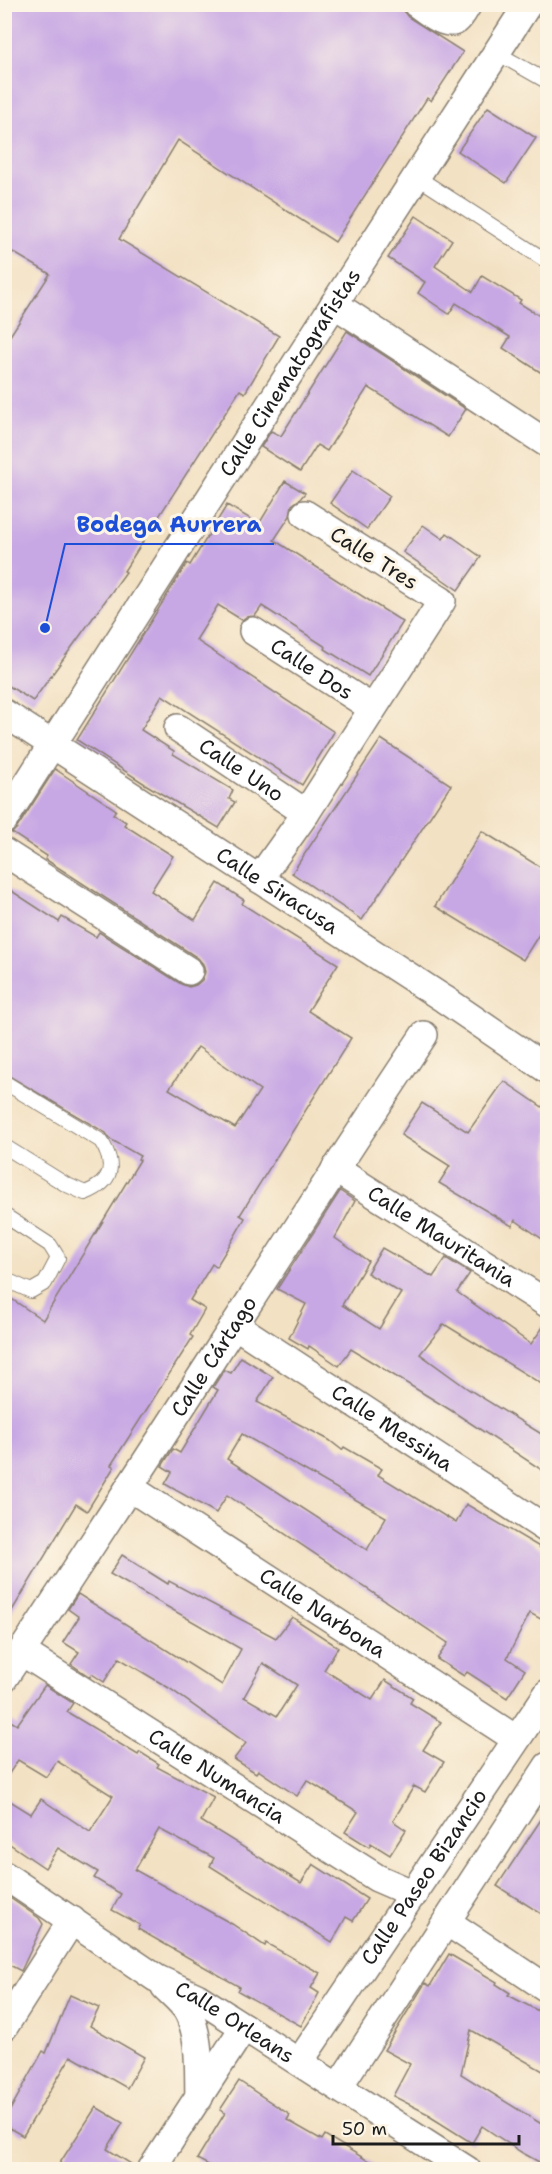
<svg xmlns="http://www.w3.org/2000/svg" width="552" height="2174" font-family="'Shantell Sans',sans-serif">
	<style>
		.building { fill: #c7a7e4; fill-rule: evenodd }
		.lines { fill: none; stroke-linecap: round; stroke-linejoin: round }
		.lane-casing { stroke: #887e70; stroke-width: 16 }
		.street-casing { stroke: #887e70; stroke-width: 30 }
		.lane { stroke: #fff; stroke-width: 14 }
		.street { stroke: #fff; stroke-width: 27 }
		.labels { text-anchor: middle; stroke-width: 6; stroke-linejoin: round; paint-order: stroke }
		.street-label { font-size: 21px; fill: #1c1c1c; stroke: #fcf5e5 }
		.leader { fill: none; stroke: #1d4ed8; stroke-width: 2 }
		.callout-dot { fill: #1d4ed8; stroke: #fcf5e5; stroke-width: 2 }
		.callout-label { font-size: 22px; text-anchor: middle; font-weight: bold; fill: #1d4ed8; stroke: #fcf5e5; stroke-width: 6; stroke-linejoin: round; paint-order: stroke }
	</style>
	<rect width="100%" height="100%" fill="#fcf5e5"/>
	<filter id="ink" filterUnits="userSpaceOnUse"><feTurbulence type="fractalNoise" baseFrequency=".0167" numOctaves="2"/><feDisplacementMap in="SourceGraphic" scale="12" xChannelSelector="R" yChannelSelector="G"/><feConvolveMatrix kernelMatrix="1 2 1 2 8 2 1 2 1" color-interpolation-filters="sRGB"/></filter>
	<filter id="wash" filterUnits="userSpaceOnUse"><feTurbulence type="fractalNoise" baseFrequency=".008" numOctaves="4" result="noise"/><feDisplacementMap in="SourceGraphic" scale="24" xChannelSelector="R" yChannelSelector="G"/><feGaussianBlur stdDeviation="1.35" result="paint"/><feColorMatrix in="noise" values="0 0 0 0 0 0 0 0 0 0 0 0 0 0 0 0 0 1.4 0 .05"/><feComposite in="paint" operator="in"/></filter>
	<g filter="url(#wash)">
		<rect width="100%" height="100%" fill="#f3e1c3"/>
		<g id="blocks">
			<g class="building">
				<polygon points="4,4 402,4 403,11 408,17 463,52 431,101 427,98 335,242 178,140 119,239 279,336 245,393 240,390 124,571 126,572 33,701 4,683 4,345 50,274 4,247"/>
				<polygon points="488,107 536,138 506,183 458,151"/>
				<polygon points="416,216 452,240 435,266 473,292 482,276 521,300 519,303 548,321 548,377 503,348 510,337 456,303 449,314 418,293 425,282 388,258"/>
				<polygon points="347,331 466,409 448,437 368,387 327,451 317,445 300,472 261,447 271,431 281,436"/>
				<polygon points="353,470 390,496 367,529 330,503"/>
				<polygon points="285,481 305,493 300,499 292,505 290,516 274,540 403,622 368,676 325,649 326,647 262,606 255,616 246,617 242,620 218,605 196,640 334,732 302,785 162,695 141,730 174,751 173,754 233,790 229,799 235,802 219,828 145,784 77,740 187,563 190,565 227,505 259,524"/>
				<polygon points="423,525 443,539 447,533 481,557 458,590 403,552"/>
				<polygon points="381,739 451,785 362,920 292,873"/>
				<path d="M55,769l61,41 -3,4 13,8 -2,3 49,31 -22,35 44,29 23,-37 26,17 -2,4 96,60 -30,47 43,27 -111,177 5,3 -12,21 -17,28 -4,-3 -22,36 15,9 -15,26 3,2 -82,128 3,2 -27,44 -11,-7 -72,120v-330l39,26 97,-160 -2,-1 2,-3 -30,-17 -4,-6 -102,-60v-187l55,36 3,-5 34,20 3,-5 82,52 8,3 7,-2 6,-5 3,-8 -2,-8 -5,-6 -153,-99 2,-3 -35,-23 5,-5zM198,1047l62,43 -25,38 -66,-39z"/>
				<polygon points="482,831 548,872 548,920 523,960 435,906"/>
				<polygon points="504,1081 548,1111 548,1243 515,1220 512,1226 439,1183 450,1166 401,1135 422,1103 468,1132"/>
				<polygon points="340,1191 355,1201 335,1238 368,1261 342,1305 379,1329 401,1293 367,1273 382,1248 433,1277 446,1258 470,1273 457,1292 531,1344 548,1320 548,1388 444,1324 420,1354 468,1389 548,1438 548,1474 452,1411 351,1349 339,1366 309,1346 308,1349 289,1338 306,1304 277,1289"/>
				<path d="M241,1357l32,20 -16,25 72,38 13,10 2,-3 38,22 -4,6 78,48 10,-19 82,48v71l-18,-10 -23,45 18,12 -18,28 -40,-26 -3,4 -27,-17 11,-16 -221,-148 -11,18 -51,-29 7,-12 -10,-6 11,-17 7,4 38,-63 -5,-3 11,-17 7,3zM242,1434l144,83 -19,33 -140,-91z"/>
				<path d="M122,1555l46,29 1,-3 107,57 16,-21 46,30 -14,23 48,30 13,-20 28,18 -3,5 31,19 -18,28 21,12 -19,30 -11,-6 -21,35 13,9 -16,25 -19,-12 -2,4 -24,-15 13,-20 -51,-32 -10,16 -39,-26 -2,3 -22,-14 12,-16 -77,-55 -50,-30 -15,24 -12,-8 -2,3 -19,-13 8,-12 -16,-10 16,-25 -11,-8 10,-15 144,91 19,-36 -131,-75zM263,1663l34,22 -20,31 -33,-19z"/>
				<polygon points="45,1685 73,1703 67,1712 138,1755 140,1752 159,1764 157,1767 214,1797 201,1821 301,1883 313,1864 367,1899 353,1921 346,1917 332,1942 210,1866 214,1858 159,1829 135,1870 232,1924 265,1946 266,1943 320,1973 311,1988 319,1993 301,2026 238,1991 240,1987 138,1929 140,1925 112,1910 121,1894 94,1878 98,1872 58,1848 45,1868 4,1840 4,1797 31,1814 41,1799 90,1832 113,1796 57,1761 46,1777 18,1760 4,1781 4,1717 17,1725"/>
				<polygon points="548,1809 548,1918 497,1886"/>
				<polygon points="4,1894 39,1918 43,1924 21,1971 4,1962"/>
				<polygon points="449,1954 497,1982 496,1984 510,1993 508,1995 548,2016 548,2074 471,2030 461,2074 548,2128 548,2167 521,2152 482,2126 472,2143 429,2116 430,2115 393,2096 410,2064 384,2050 425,1983 430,1986"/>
				<polygon points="70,1995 99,2008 90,2026 144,2057 127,2088 71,2056 23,2136 4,2125 4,2121 43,2051 46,2053"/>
				<polygon points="239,2081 290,2115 287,2120 322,2140 325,2135 382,2169 216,2169 197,2159 225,2113 220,2110"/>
				<polygon points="96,2107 123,2123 107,2149 136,2167 135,2169 56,2169"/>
			</g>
		</g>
	</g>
	<g filter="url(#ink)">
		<use href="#blocks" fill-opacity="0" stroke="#887e70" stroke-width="1.5"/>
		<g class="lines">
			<defs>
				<g id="lane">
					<polyline points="497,53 548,82"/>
					<polyline points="417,177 548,262"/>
					<path d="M4,1082l97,59c15,24 12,41 -16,52l-20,-9 -61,-38"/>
					<polyline points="4,1215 50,1245 58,1258 45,1283 31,1291 4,1279"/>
				</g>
				<g id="street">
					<path d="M417,4c9,6 29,24 40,16 4,-3 8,-11 11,-16"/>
					<polyline points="334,304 548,444"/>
					<path id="s1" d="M253,631l119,77"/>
					<path id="s2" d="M4,713l440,286 104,71"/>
					<path id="s3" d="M178,728l128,85"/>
					<path id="s4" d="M4,820l330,-516 194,-300"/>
					<polyline points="4,852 189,971"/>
					<polyline points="259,879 306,813 442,601 305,514"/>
					<path id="s5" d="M335,1169l213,135"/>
					<path id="s6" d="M235,1325l313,205"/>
					<path id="s7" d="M129,1487l387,252"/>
					<path id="s8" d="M22,1652l355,226 37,16"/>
					<path id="s9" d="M4,1678c142,-213 278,-430 420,-643"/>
					<path id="s10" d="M4,1875l152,103 41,19 270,173"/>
					<polyline points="447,1922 548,1989"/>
					<path d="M165,1987c8,8 18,16 23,25 13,26 10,58 11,86"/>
					<polyline points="4,2027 72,1920"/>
					<path id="s11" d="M300,2061l248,-368"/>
					<polyline points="339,2086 548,1766"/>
					<polyline points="151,2170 244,2027"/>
				</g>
			</defs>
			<use href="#lane" class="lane-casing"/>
			<use href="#street" class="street-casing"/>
			<use href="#lane" class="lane"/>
			<use href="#street" class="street"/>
		</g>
	</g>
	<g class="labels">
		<g class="street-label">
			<text dy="7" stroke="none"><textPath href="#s4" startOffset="531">Calle Cinematografistas</textPath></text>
			<text transform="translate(374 558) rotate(32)" y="7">Calle Tres</text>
			<text dy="7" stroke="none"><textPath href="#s1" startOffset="70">Calle Dos</textPath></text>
			<text dy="7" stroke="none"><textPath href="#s3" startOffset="76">Calle Uno</textPath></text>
			<text dy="7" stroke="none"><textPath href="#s2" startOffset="326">Calle Siracusa</textPath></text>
			<text dy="7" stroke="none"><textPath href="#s5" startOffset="126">Calle Mauritania</textPath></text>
			<text dy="7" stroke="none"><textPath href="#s9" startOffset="384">Calle Cártago</textPath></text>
			<text dy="7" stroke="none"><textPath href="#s6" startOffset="188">Calle Messina</textPath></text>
			<text dy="7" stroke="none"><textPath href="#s7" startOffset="231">Calle Narbona</textPath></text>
			<text dy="7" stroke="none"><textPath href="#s8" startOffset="231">Calle Numancia</textPath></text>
			<text dy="7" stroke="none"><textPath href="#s11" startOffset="222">Calle Paseo Bizancio</textPath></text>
			<text dy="7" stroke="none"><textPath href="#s10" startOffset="274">Calle Orleans</textPath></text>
		</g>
	</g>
	<path class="leader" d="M45 628L65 544H274"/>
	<circle class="callout-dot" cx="45" cy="628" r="6"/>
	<g class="callout-label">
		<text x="169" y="532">Bodega Aurrera</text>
	</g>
	<rect width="552" height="2174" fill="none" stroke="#fcf5e5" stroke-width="24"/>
	<path d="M333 2135v9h186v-9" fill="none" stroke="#1c1c1c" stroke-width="3"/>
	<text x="342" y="2135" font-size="18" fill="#1c1c1c" stroke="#fcf5e5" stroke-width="4.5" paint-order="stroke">50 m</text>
</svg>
